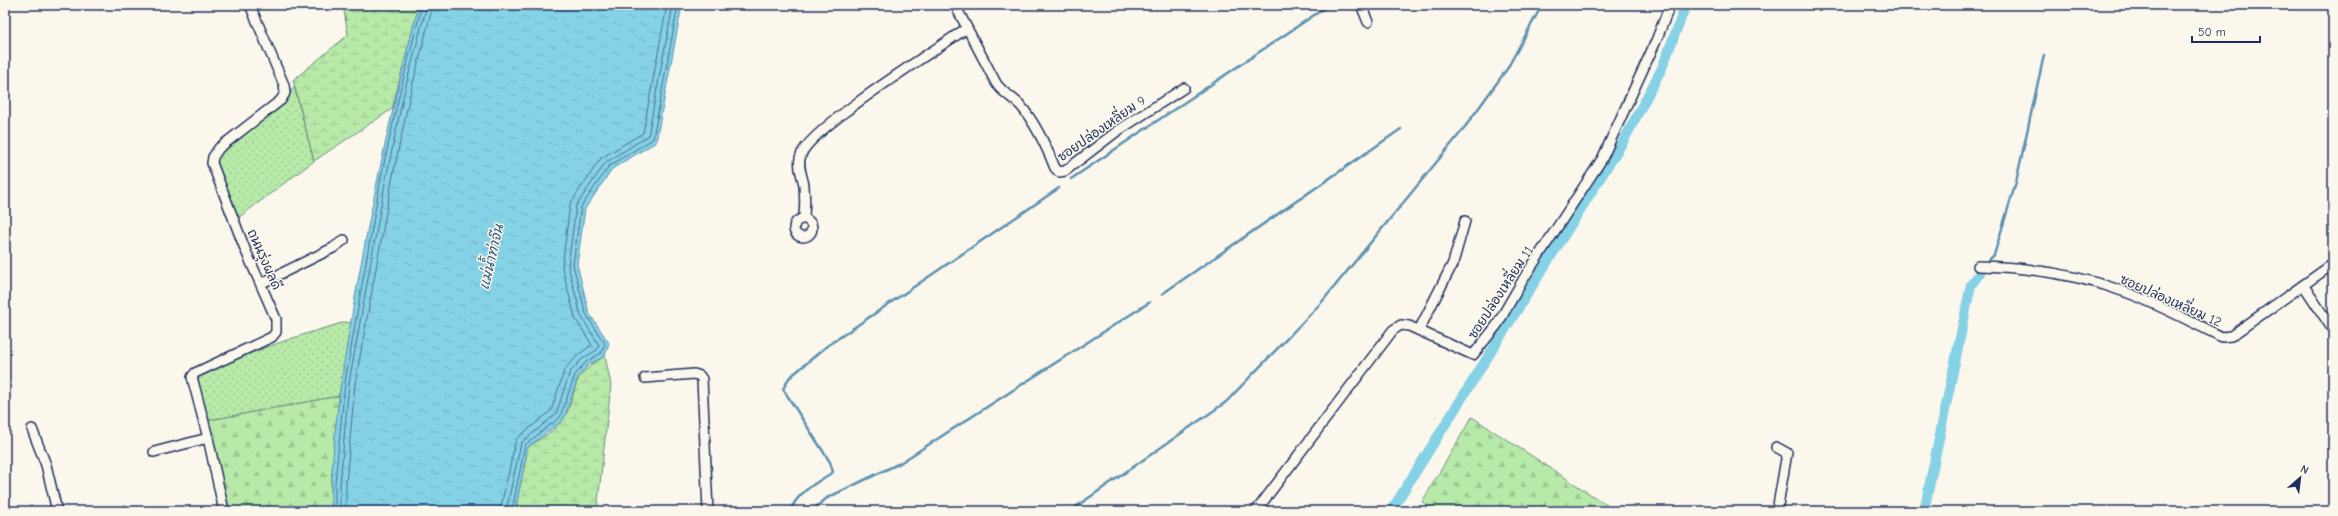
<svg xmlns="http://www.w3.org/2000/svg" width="2338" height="516" font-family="'Comic Neue','Playpen Sans Thai',sans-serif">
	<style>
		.grass { fill: url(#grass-dots); stroke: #698c83 }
		.forest { fill: url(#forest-firs); stroke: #698c83 }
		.wetland { fill: url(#wetland-marsh); stroke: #698c83 }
		.water { fill: url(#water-ripples); stroke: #5b90af }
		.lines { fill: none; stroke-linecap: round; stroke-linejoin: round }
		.shore { stroke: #457094; stroke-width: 1 }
		.stream { stroke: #5b90af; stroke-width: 2.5 }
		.canal { stroke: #85d1e5; stroke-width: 10 }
		.minor-casing { stroke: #1b2f5e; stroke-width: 12 }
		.minor { stroke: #fbf7ec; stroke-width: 9 }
		.labels { text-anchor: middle; stroke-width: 3; stroke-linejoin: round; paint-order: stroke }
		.street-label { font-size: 13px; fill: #1b2f5e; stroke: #fbf7ec }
		.water-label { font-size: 14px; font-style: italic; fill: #365880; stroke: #fbf7ec }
	</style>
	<defs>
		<pattern id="grass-dots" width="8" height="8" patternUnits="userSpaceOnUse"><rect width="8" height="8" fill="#b7e9a8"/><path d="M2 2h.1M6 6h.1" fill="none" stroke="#9dc893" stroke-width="1.8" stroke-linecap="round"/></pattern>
		<pattern id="forest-firs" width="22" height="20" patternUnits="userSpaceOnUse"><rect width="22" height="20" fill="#b7e9a8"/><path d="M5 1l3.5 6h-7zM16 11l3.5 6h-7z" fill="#9dc893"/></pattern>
		<pattern id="wetland-marsh" width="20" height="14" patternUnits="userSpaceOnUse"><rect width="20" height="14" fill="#b7e9a8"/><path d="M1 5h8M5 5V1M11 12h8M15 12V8" fill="none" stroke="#9dc893"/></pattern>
		<pattern id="water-ripples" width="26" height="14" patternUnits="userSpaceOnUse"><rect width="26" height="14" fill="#85d1e5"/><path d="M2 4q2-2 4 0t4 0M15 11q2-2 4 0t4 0" fill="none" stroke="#72b4c7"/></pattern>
	</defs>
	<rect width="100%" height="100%" fill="#fbf7ec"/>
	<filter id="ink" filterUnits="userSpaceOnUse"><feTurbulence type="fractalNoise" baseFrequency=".025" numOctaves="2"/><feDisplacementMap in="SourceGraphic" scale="8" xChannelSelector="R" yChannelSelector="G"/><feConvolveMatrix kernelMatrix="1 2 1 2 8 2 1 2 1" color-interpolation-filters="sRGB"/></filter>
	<g filter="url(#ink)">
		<g class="grass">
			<polygon points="294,86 314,161 238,218 215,165 218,152 288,98"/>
			<path d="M345,322l6,1 -12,73 -134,25 -9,-33 3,-11c47,-25 95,-40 146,-55z"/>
		</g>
		<g class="forest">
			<polygon points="339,396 331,483 331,511 230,511 205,421"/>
			<polygon points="1472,417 1616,511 1435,511 1422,502"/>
		</g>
		<g class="wetland">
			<polygon points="343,5 419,5 392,109 314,161 293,80 348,35"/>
			<path d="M605,356l6,29 -14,126h-82l13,-64c9,-6 32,-20 36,-29 17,-32 3,-40 41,-62z"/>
		</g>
		<path class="water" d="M419,5h263l-26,137 -44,27 -27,40 -8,55 12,49 20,30 -4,13 -17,9 -10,12 -14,42 -36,28 -13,64h-184c0,-76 13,-151 26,-225 17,-95 37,-188 62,-281z"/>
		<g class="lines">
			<g class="shore">
				<polyline points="335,511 335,483 345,382 381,177 400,92 422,5"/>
				<polyline points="340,511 340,484 349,383 386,178 404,93 427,5"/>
				<polyline points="346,511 346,484 355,384 392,180 410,95 433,5"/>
				<polyline points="500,511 516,439 551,411 565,369 579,354 592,345 575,318 562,267 570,204 601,158 643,133 667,5"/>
				<polyline points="506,511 521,443 556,414 570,372 582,359 597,350 599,345 581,316 568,266 576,206 605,163 648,136 673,5"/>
				<polyline points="512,511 525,445 560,417 575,375 586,362 601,353 605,344 586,314 573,265 581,207 609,166 653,139 678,5"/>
			</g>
			<g class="stream">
				<polyline points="1071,179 1329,5"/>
				<polyline points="1990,259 1994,255 2016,182 2044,55"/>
				<polyline points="1162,294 1401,129"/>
				<path d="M790,511c8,-19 26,-28 43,-39l-3,-10 -47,-73 6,-11 38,-32 232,-158"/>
				<polyline points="811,511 827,498 900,463 1150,302"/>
				<polyline points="1070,511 1226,402 1321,303 1462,131 1507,69 1542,5"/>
			</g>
			<g class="canal">
				<polyline points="1391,511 1624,140 1662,68 1686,5"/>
				<polyline points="1924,511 1971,285 1980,273"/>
			</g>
			<defs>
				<g id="minor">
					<path d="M955,5l41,78c6,10 17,14 25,23 14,17 26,42 34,62l4,4 6,-1 51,-39 68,-44"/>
					<polyline points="1361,5 1368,22"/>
					<path d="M804,218c1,-11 1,-22 0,-33 -2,-10 -7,-20 -3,-30 9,-27 136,-106 166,-127"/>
					<circle cx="803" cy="228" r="9"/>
					<path d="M1978,266c51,1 102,9 150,27 32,12 63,29 94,44l9,-1 102,-72"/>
					<polyline points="262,283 333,248 344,240"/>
					<polyline points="2304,286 2333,330"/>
					<polyline points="1419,330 1453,263 1465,221"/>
					<polyline points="645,378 694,374 700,376 702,379 708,511"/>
					<polyline points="32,429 46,465 57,511"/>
					<polyline points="1776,447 1787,453 1777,511"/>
					<polyline points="154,452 208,438"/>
					<polyline points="224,511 208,438 192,377 195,373 272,337 276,332 276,319 245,249 212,163 213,157 219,148 281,100 285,93 284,85 250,5"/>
					<polyline points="1256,511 1393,330 1401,325 1409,326 1473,355 1497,325 1524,278 1602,159 1656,41 1670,5"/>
				</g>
			</defs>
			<use href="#minor" class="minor-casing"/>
			<use href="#minor" class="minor"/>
		</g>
	</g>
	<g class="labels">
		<g class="street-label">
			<text transform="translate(1101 128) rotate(-35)" y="5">ซอยปล่องเหลี่ยม 9</text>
			<text transform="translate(265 259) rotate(66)" y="5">ถนนรุ่งผลดี</text>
			<text transform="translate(1500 292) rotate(-57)" y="5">ซอยปล่องเหลี่ยม 11</text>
			<text transform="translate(2171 300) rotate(24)" y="5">ซอยปล่องเหลี่ยม 12</text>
		</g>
		<g class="water-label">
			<text transform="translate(491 257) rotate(-77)" y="5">แม่น้ำท่าจีน</text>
		</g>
	</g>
	<rect width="2338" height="516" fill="none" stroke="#fbf7ec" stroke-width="20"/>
	<rect x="10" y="10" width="2318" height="496" fill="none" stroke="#1b2f5e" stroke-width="1.5" filter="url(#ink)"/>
	<g transform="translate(2300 478) rotate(28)" stroke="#fbf7ec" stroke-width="3" paint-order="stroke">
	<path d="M0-3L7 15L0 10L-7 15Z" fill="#1b2f5e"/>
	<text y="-6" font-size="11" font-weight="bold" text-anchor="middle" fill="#1b2f5e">N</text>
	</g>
	<path d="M2192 36v6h68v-6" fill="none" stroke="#1b2f5e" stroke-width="2"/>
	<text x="2198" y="36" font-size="12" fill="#1b2f5e" stroke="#fbf7ec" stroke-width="3" paint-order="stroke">50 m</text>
</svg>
